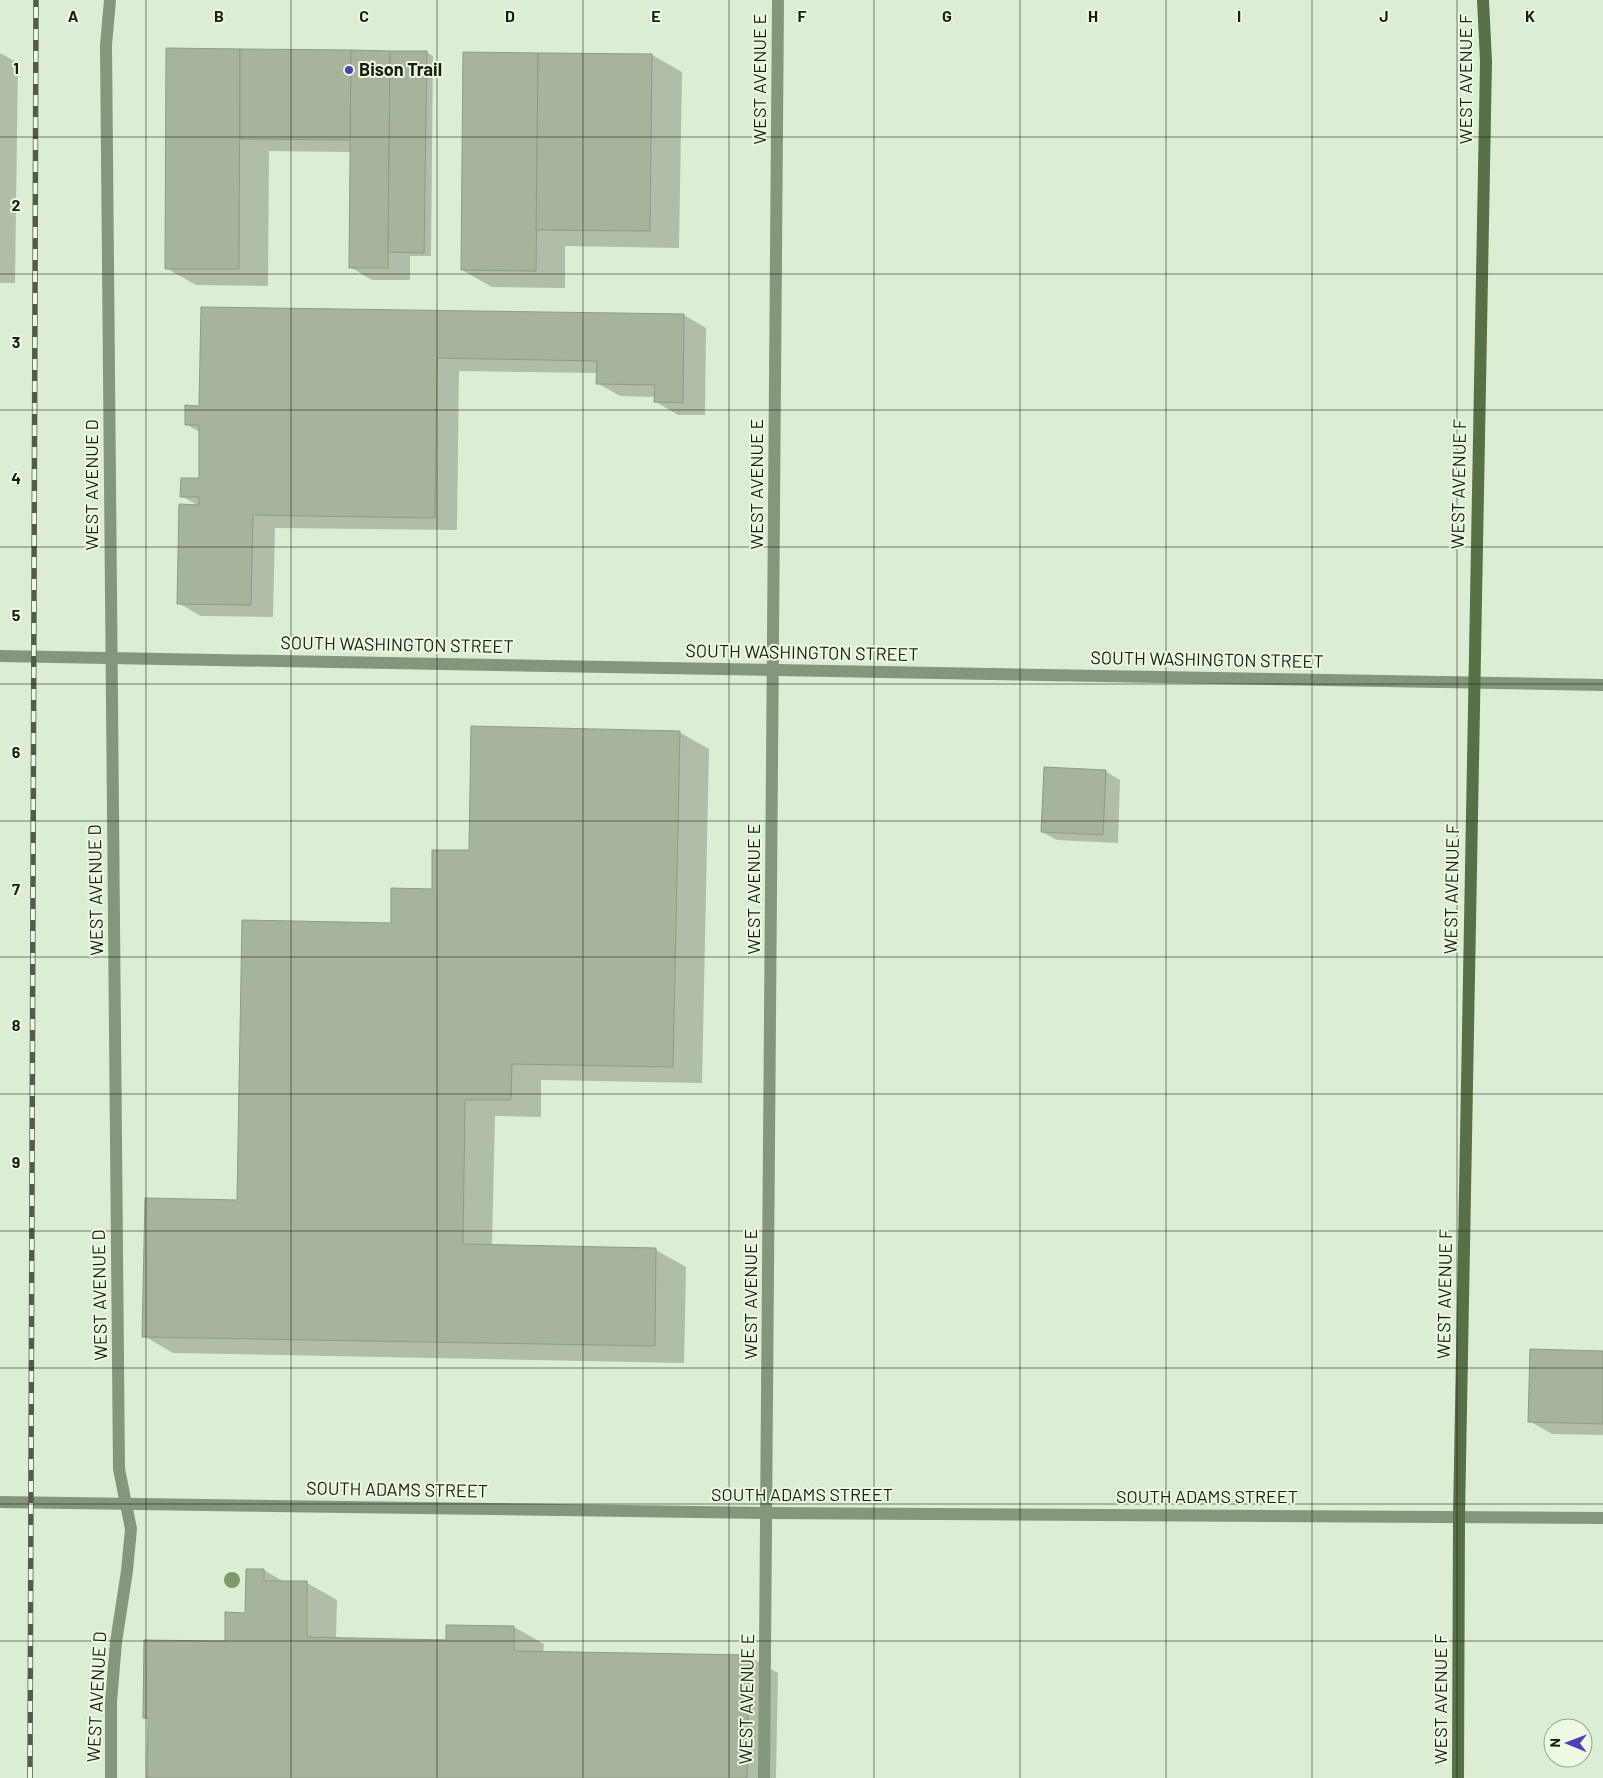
<svg xmlns="http://www.w3.org/2000/svg" width="1603" height="1778" font-family="Barlow,sans-serif">
	<style>
		.shadow { fill: #0003 }
		.building { fill: #a6b49c; stroke: #8e9c85 }
		.lines { fill: none; stroke-linecap: round; stroke-linejoin: round }
		.street { stroke: #85977a; stroke-width: 12 }
		.secondary { stroke: #587046; stroke-width: 12 }
		.rail-casing { stroke: #535b4d; stroke-width: 5.5 }
		.rail { stroke: #ebfae1; stroke-width: 4; stroke-dasharray: 11; stroke-linecap: butt }
		.tree { fill: #7f9a68 }
		.grid { fill: none; stroke: #1a1f16; stroke-width: 1; stroke-opacity: 0.55 }
		.poi-dot { fill: #503fb6; stroke: #ebfae1; stroke-width: 2 }
		.labels { text-anchor: middle; stroke-width: 4; stroke-linejoin: round; paint-order: stroke }
		.poi-label { font-size: 18px; font-weight: bold; fill: #1a1f16; stroke: #ebfae1; text-anchor: start }
		.street-label { font-size: 18px; fill: #1a1f16; stroke: #ebfae1 }
		.grid-label { font-size: 16px; text-anchor: middle; font-weight: bold; fill: #1a1f16; stroke: #ebfae1; stroke-width: 4; stroke-linejoin: round; paint-order: stroke }
	</style>
	<rect width="100%" height="100%" fill="#ddedd4"/>
	<g class="shadow">
		<polygon points="168,49 390,51 426,52 433,56 431,256 410,256 410,280 372,280 350,267 351,152 269,151 268,286 196,285 166,268"/>
		<polygon points="0,53 18,63 15,283 0,283"/>
		<polygon points="652,55 682,72 679,248 565,246 565,288 492,287 462,270"/>
		<polygon points="202,308 684,315 706,328 705,415 678,415 656,402 656,397 620,396 597,383 598,373 459,371 457,530 275,528 273,617 201,616 178,603 199,506 182,496 200,479 201,433 186,424 200,407"/>
		<polygon points="679,732 709,749 702,1083 541,1080 541,1117 495,1116 492,1246 656,1250 686,1267 684,1363 173,1353 144,1336 238,1201 392,924 433,890 470,852"/>
		<polygon points="1105,771 1120,780 1118,843 1057,840 1042,832"/>
		<polygon points="1603,1352 1603,1435 1552,1434 1529,1421"/>
		<polygon points="264,1570 284,1582 307,1583 337,1600 336,1639 447,1641 514,1627 544,1644 543,1653 748,1656 778,1673 776,1778 148,1778 149,1720 144,1717 227,1643 247,1614"/>
	</g>
	<g class="building">
		<polygon points="166,48 240,49 239,269 165,269"/>
		<polygon points="240,49 351,50 350,140 240,139"/>
		<polygon points="351,50 390,51 388,268 349,268"/>
		<polygon points="390,51 427,51 424,253 388,252"/>
		<polygon points="463,52 538,53 536,271 461,270"/>
		<polygon points="538,53 652,54 650,231 536,230"/>
		<polygon points="201,307 684,314 683,403 654,402 655,385 596,384 597,361 437,358 435,518 253,515 251,605 177,604 179,504 199,505 199,497 180,497 181,478 199,478 199,425 185,425 185,405 199,406"/>
		<polygon points="471,726 680,731 673,1067 512,1064 511,1100 465,1100 463,1244 656,1248 655,1346 142,1337 145,1198 237,1200 242,920 391,923 391,888 432,889 432,850 469,850"/>
		<polygon points="1044,767 1106,770 1103,835 1041,832"/>
		<polygon points="1530,1349 1603,1351 1603,1424 1528,1422"/>
		<polygon points="246,1569 264,1569 264,1581 307,1581 307,1637 446,1640 446,1625 514,1626 514,1651 749,1655 747,1778 147,1778 148,1718 143,1718 144,1640 225,1641 225,1612 245,1613"/>
	</g>
	<g class="lines">
		<g class="street">
			<polyline points="110,0 106,45 119,1469 131,1529 127,1571 116,1642 111,1702 111,1778"/>
			<polyline points="0,656 1603,685"/>
			<polyline points="0,1502 767,1513 1603,1518"/>
			<polyline points="764,1778 778,0"/>
		</g>
		<polyline class="secondary" points="1458,1778 1459,1516 1486,61 1483,0"/>
		<defs>
			<polyline id="rail" points="30,1778 36,0"/>
		</defs>
		<use href="#rail" class="rail-casing"/>
		<use href="#rail" class="rail"/>
	</g>
	<circle class="tree" cx="232" cy="1580" r="8"/>
	<path class="grid" d="M146,0v1778M291,0v1778M437,0v1778M583,0v1778M729,0v1778M874,0v1778M1020,0v1778M1166,0v1778M1312,0v1778M1457,0v1778M0,137h1603M0,274h1603M0,410h1603M0,547h1603M0,684h1603M0,821h1603M0,957h1603M0,1094h1603M0,1231h1603M0,1368h1603M0,1504h1603M0,1641h1603"/>
	<circle class="poi-dot" cx="349" cy="70" r="5"/>
	<g class="labels">
		<g class="poi-label">
			<text x="359" y="76">Bison Trail</text>
		</g>
		<g class="street-label">
			<text transform="translate(760 79) rotate(-90)" y="6">WEST AVENUE E</text>
			<text transform="translate(1466 79) rotate(-90)" y="6">WEST AVENUE F</text>
			<text transform="translate(757 484) rotate(-90)" y="6">WEST AVENUE E</text>
			<text transform="translate(1459 484) rotate(-89)" y="6">WEST AVENUE F</text>
			<text transform="translate(92 485) rotate(-90)" y="6">WEST AVENUE D</text>
			<text transform="translate(397 645) rotate(1)" y="6">SOUTH WASHINGTON STREET</text>
			<text transform="translate(802 653) rotate(1)" y="6">SOUTH WASHINGTON STREET</text>
			<text transform="translate(1207 660) rotate(1)" y="6">SOUTH WASHINGTON STREET</text>
			<text transform="translate(754 889) rotate(-90)" y="6">WEST AVENUE E</text>
			<text transform="translate(1452 889) rotate(-89)" y="6">WEST AVENUE F</text>
			<text transform="translate(96 890) rotate(-91)" y="6">WEST AVENUE D</text>
			<text transform="translate(751 1294) rotate(-90)" y="6">WEST AVENUE E</text>
			<text transform="translate(1445 1294) rotate(-89)" y="6">WEST AVENUE F</text>
			<text transform="translate(100 1295) rotate(-91)" y="6">WEST AVENUE D</text>
			<text transform="translate(397 1490) rotate(1)" y="6">SOUTH ADAMS STREET</text>
			<text x="802" y="1501">SOUTH ADAMS STREET</text>
			<text x="1207" y="1503">SOUTH ADAMS STREET</text>
			<text transform="translate(97 1697) rotate(-87)" y="6">WEST AVENUE D</text>
			<text transform="translate(747 1699) rotate(-89)" y="6">WEST AVENUE E</text>
			<text transform="translate(1441 1699) rotate(-90)" y="6">WEST AVENUE F</text>
		</g>
	</g>
	<g class="grid-label">
		<text x="73" y="22">A</text>
		<text x="219" y="22">B</text>
		<text x="364" y="22">C</text>
		<text x="510" y="22">D</text>
		<text x="656" y="22">E</text>
		<text x="802" y="22">F</text>
		<text x="947" y="22">G</text>
		<text x="1093" y="22">H</text>
		<text x="1239" y="22">I</text>
		<text x="1384" y="22">J</text>
		<text x="1530" y="22">K</text>
		<text x="16" y="74">1</text>
		<text x="16" y="211">2</text>
		<text x="16" y="348">3</text>
		<text x="16" y="484">4</text>
		<text x="16" y="621">5</text>
		<text x="16" y="758">6</text>
		<text x="16" y="895">7</text>
		<text x="16" y="1031">8</text>
		<text x="16" y="1168">9</text>
	</g>
	<g transform="translate(1568 1743) rotate(271)"><circle r="24" fill="#ebfae1" stroke="#97a290"/>
	<path d="M0-4L9 19L0 12L-9 19Z" fill="#503fb6"/>
	<text y="-8" font-size="14" font-weight="bold" text-anchor="middle" fill="#1a1f16">N</text>
	</g>
</svg>
